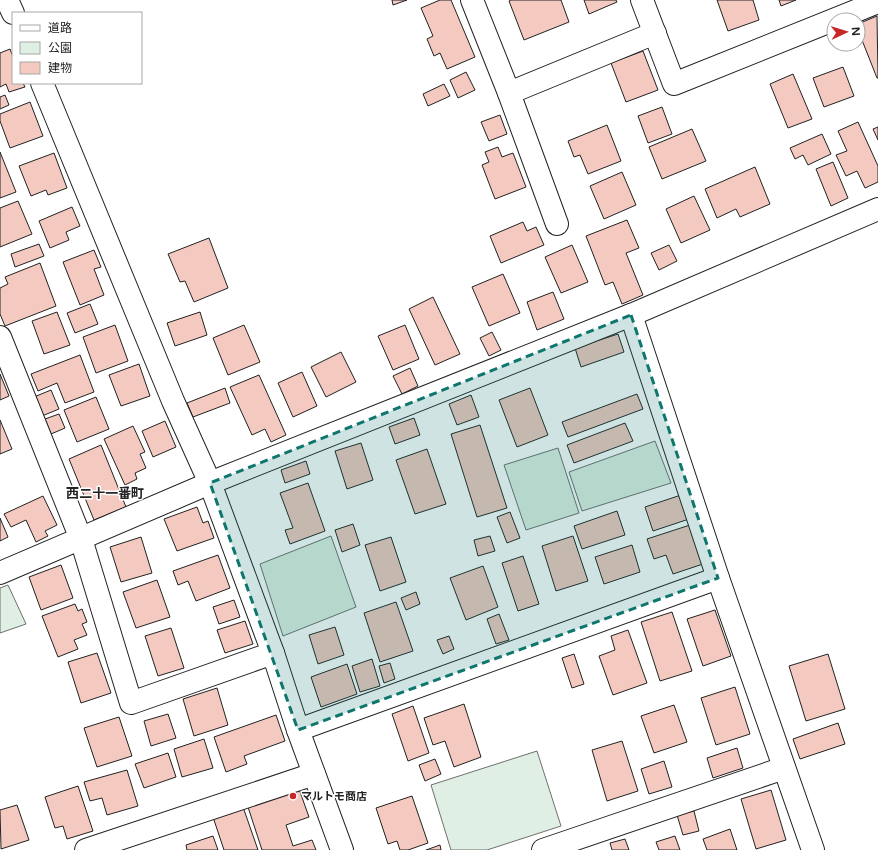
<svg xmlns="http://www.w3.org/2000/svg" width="878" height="850" font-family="'Varela Round','Noto Sans JP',sans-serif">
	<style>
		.green { fill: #e0efe3; stroke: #6f6f6f }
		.building { fill: #f3c9c0; stroke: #222 }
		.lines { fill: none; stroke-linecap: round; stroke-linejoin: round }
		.minor-casing { stroke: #222; stroke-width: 24 }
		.minor { stroke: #fff; stroke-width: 22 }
		.marked { fill: #0f766e; fill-opacity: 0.2; stroke: #0f766e; stroke-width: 3; stroke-dasharray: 8 5; stroke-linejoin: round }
		.poi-dot { fill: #c62828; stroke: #fff; stroke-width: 1.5 }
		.labels { text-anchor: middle; stroke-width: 3; stroke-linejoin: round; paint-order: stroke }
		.poi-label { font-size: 11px; font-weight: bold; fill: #222; stroke: #fff; text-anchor: start }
		.quarter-label { font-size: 13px; font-weight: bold; fill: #222; stroke: #fff }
	</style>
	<rect width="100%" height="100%" fill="#fff"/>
	<g class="green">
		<polygon points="655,441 671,483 582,511 569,472"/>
		<polygon points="558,448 579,513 526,530 504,465"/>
		<polygon points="331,536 356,607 283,636 260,564"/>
		<polygon points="8,585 26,624 0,633 0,588"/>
		<polygon points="537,751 561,826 487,850 451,850 431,785"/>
	</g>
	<g class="building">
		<polygon points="392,0 407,0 393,5"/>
		<polygon points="440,0 451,0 475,57 447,69 440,53 434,56 427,39 433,36 421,8"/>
		<polygon points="511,0 561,0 569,22 524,40 509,1"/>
		<polygon points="584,0 616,0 617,2 589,14"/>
		<polygon points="717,0 753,0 759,20 728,31"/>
		<polygon points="779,0 796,0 781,6"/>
		<polygon points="877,16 878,78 877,78 858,30 858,24"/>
		<polygon points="10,49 13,57 13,83 23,83 25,87 9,92 6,84 0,87 0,53"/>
		<polygon points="643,51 658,90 626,102 611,63"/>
		<polygon points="843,67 854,96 824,107 813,78"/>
		<polygon points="466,72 475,90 458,98 450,80"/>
		<polygon points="793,74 812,119 788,128 770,84"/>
		<polygon points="444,84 450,96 428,106 423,94"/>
		<polygon points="5,95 9,105 0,109 0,97"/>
		<polygon points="30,102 43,136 10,148 0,121 0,114"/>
		<polygon points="662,107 672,134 648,143 638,116"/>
		<polygon points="500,115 507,134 489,141 481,122"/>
		<polygon points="858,122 878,166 878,182 865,188 857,171 846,176 836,155 847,151 838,131"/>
		<polygon points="607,125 621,161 588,174 580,155 574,157 568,141"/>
		<polygon points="878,127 878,140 873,129"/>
		<polygon points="692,129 706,161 662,179 649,147"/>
		<polygon points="822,134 831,154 808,165 803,155 795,159 790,148"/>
		<polygon points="498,147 502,157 513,153 526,187 495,199 482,165 489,162 485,152"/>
		<polygon points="0,152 16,192 0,198"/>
		<polygon points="54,153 67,188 48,195 46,190 31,196 19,166"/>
		<polygon points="833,162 848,198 831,206 816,169"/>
		<polygon points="755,167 770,204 740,217 736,209 717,218 705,189"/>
		<polygon points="622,172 636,205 604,219 590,186"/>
		<polygon points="694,196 710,230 681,243 666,209"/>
		<polygon points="18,201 32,234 0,247 0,208"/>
		<polygon points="72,207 80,226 66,232 69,240 50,248 39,221"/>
		<polygon points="627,220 639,248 626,253 643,295 622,304 613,282 605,285 586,236"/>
		<polygon points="523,222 527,231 536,227 544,245 501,263 490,236"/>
		<polygon points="209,238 228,288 194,302 185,281 180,282 168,254"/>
		<polygon points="39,244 44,256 15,267 11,254"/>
		<polygon points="572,245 588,282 561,293 545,257"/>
		<polygon points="669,245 677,261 659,270 651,253"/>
		<polygon points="94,250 101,267 94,269 104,295 80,305 63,262"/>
		<polygon points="40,263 56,306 5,326 0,314 0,288 8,284 5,277"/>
		<polygon points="503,274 520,313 489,326 472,287"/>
		<polygon points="553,292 564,319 537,330 527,302"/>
		<polygon points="433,297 460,354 435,365 409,309"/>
		<polygon points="90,304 98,324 75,333 67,313"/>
		<polygon points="57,312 70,345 44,354 32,321"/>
		<polygon points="200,312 207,335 175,346 167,323"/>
		<polygon points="115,325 128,361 96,373 83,337"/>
		<polygon points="244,325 260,362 228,375 213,338"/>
		<polygon points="405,325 419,359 393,370 378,336"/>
		<polygon points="492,332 501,350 489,356 480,338"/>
		<polygon points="618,334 624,352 581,367 575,348"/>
		<polygon points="341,352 356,382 326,397 311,367"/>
		<polygon points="80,355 94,392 65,403 57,383 38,391 31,374"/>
		<polygon points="139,364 150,396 121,406 109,375"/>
		<polygon points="410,368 418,386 402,394 393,376"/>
		<polygon points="302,372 317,406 293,417 278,383"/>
		<polygon points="0,374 9,396 0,400"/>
		<polygon points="259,375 286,435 271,442 265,429 252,435 230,387"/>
		<polygon points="225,388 230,403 193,417 187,403"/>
		<polygon points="530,388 548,435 517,447 499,400"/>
		<polygon points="51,390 59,409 42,416 34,397"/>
		<polygon points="637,394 643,409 568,437 562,422"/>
		<polygon points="471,395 479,417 457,425 449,404"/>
		<polygon points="96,397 109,429 77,442 64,410"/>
		<polygon points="59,414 65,428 51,434 45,419"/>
		<polygon points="414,418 420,435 395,444 389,427"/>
		<polygon points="0,420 12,449 0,454"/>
		<polygon points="165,421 176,447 153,457 142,431"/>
		<polygon points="625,423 633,441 574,463 567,445"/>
		<polygon points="480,425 507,508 477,517 451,434"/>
		<polygon points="133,426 145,452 140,454 146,468 135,473 137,479 125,485 104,439"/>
		<polygon points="361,443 373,480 347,489 335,451"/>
		<polygon points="101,445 126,507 94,520 69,459"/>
		<polygon points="427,449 446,504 415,514 396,460"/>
		<polygon points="306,461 310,474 285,483 281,470"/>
		<polygon points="308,483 325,531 290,544 285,530 293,528 280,493"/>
		<polygon points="681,495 689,519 653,531 645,507"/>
		<polygon points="43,496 57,525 45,531 48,536 36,542 26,520 11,527 4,514"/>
		<polygon points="197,507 203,523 208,521 214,538 177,551 164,519"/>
		<polygon points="617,511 625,535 582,549 574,526"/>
		<polygon points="510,512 520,538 507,543 497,517"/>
		<polygon points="0,518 8,537 0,541"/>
		<polygon points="353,524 360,545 342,552 335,530"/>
		<polygon points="690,525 703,564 673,574 666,555 654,559 647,539"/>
		<polygon points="490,536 495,551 478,556 474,540"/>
		<polygon points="573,536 588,581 556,591 542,546"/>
		<polygon points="141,537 152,573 121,582 110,547"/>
		<polygon points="391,537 406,582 380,591 365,545"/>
		<polygon points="632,545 640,572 604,584 595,557"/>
		<polygon points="218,555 230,588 196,601 188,581 178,585 173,571"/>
		<polygon points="523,556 539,604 518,611 502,563"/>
		<polygon points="61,565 73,598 41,610 29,577"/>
		<polygon points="483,566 498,607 466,620 450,578"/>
		<polygon points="157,580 170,617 136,628 123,592"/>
		<polygon points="416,592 420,604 406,610 401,598"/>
		<polygon points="234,600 240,617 219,624 213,607"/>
		<polygon points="396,602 413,651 380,662 364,613"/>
		<polygon points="75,604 78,611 82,609 87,622 82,624 87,635 74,640 78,649 58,657 42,616"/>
		<polygon points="715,610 731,656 703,666 687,619"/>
		<polygon points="672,612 692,671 660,681 641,622"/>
		<polygon points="499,614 509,640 496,644 487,619"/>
		<polygon points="245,621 253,644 225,653 217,630"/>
		<polygon points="335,627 344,655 318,664 309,635"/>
		<polygon points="171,628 184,668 158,676 145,636"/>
		<polygon points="628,630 647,683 613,695 599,656 615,650 611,636"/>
		<polygon points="449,636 454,649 443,654 437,640"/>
		<polygon points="97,653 111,693 81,703 68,662"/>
		<polygon points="574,654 584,684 572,688 562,658"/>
		<polygon points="828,654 845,709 806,721 789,666"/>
		<polygon points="372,659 380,686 360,692 352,666"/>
		<polygon points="390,663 395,679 384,683 379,666"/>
		<polygon points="347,664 357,694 321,707 311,677"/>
		<polygon points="735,687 750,734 716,745 701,698"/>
		<polygon points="217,688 228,725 194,736 183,699"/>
		<polygon points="464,704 481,757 454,767 445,741 433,745 424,718"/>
		<polygon points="674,705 687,742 654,753 641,716"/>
		<polygon points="413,706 429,753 408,761 392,714"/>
		<polygon points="168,714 176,738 151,746 144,721"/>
		<polygon points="276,715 285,741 244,756 247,764 226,772 214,737"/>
		<polygon points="119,717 132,756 97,767 84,728"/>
		<polygon points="838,723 845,744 800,759 793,739"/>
		<polygon points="204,739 213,768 182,777 174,749"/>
		<polygon points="622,741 638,791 607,801 592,750"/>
		<polygon points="737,748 743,768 713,778 707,758"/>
		<polygon points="168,753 176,777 144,788 135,764"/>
		<polygon points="435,759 441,774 425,781 419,765"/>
		<polygon points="664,761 672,787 649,794 641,769"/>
		<polygon points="127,770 138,806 107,815 102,798 90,801 84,782"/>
		<polygon points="78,786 93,831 67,839 63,826 55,828 45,797"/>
		<polygon points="299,789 309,817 286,825 293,846 312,840 316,850 262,850 248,807"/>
		<polygon points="771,790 786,840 756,849 741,799"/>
		<polygon points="412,796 428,843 408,850 400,850 397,841 388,844 376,808"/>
		<polygon points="17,805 29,840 1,849 0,810"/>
		<polygon points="243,807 258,850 224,850 213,817"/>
		<polygon points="694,811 699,831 683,835 677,815"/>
		<polygon points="730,829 737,850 707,850 703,839"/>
		<polygon points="213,836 218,850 187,850 186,845"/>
		<polygon points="675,836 680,850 659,850 656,842"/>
		<polygon points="625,839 629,850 612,850 610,843"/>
		<polygon points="440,845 441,850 426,850"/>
	</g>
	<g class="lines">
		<defs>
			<g id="minor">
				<polyline points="7,0 13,13"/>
				<polyline points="472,0 509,93 557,224"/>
				<polyline points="642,0 674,84 878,2"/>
				<polyline points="42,83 173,401 210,483 273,653 298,730 342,850"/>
				<polyline points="509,93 655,33"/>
				<polyline points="631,315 718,578 813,850"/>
				<polyline points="0,337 81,539 131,703 273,653"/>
				<polyline points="0,573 210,483 631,315 878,209"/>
				<polyline points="298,730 718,578"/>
				<polyline points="86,850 314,774"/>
				<polyline points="543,850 784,768"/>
			</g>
		</defs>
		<use href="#minor" class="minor-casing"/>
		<use href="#minor" class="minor"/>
	</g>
	<path class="marked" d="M631,315l87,263 -420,152 -88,-247z"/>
	<circle class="poi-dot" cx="293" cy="796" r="4"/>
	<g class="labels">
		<g class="poi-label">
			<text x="301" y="800">マルトモ商店</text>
		</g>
		<g class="quarter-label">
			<text x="105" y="498">西二十一番町</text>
		</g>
	</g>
	<rect x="12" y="12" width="130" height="72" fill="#ffffff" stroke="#a7a7a7"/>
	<rect x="20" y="25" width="20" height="6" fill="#ffffff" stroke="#a7a7a7"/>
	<text x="48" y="32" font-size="12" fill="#222222">道路</text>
	<rect x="20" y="42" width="20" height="12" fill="#e0efe3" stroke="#a7a7a7"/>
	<text x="48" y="52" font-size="12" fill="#222222">公園</text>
	<rect x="20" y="62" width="20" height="12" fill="#f3c9c0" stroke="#a7a7a7"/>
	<text x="48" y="72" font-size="12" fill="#222222">建物</text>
	<g transform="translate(846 32) rotate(86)"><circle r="19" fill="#ffffff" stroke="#a7a7a7"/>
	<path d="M0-3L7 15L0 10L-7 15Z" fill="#c62828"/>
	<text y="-6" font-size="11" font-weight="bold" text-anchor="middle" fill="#222222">N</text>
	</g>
</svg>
